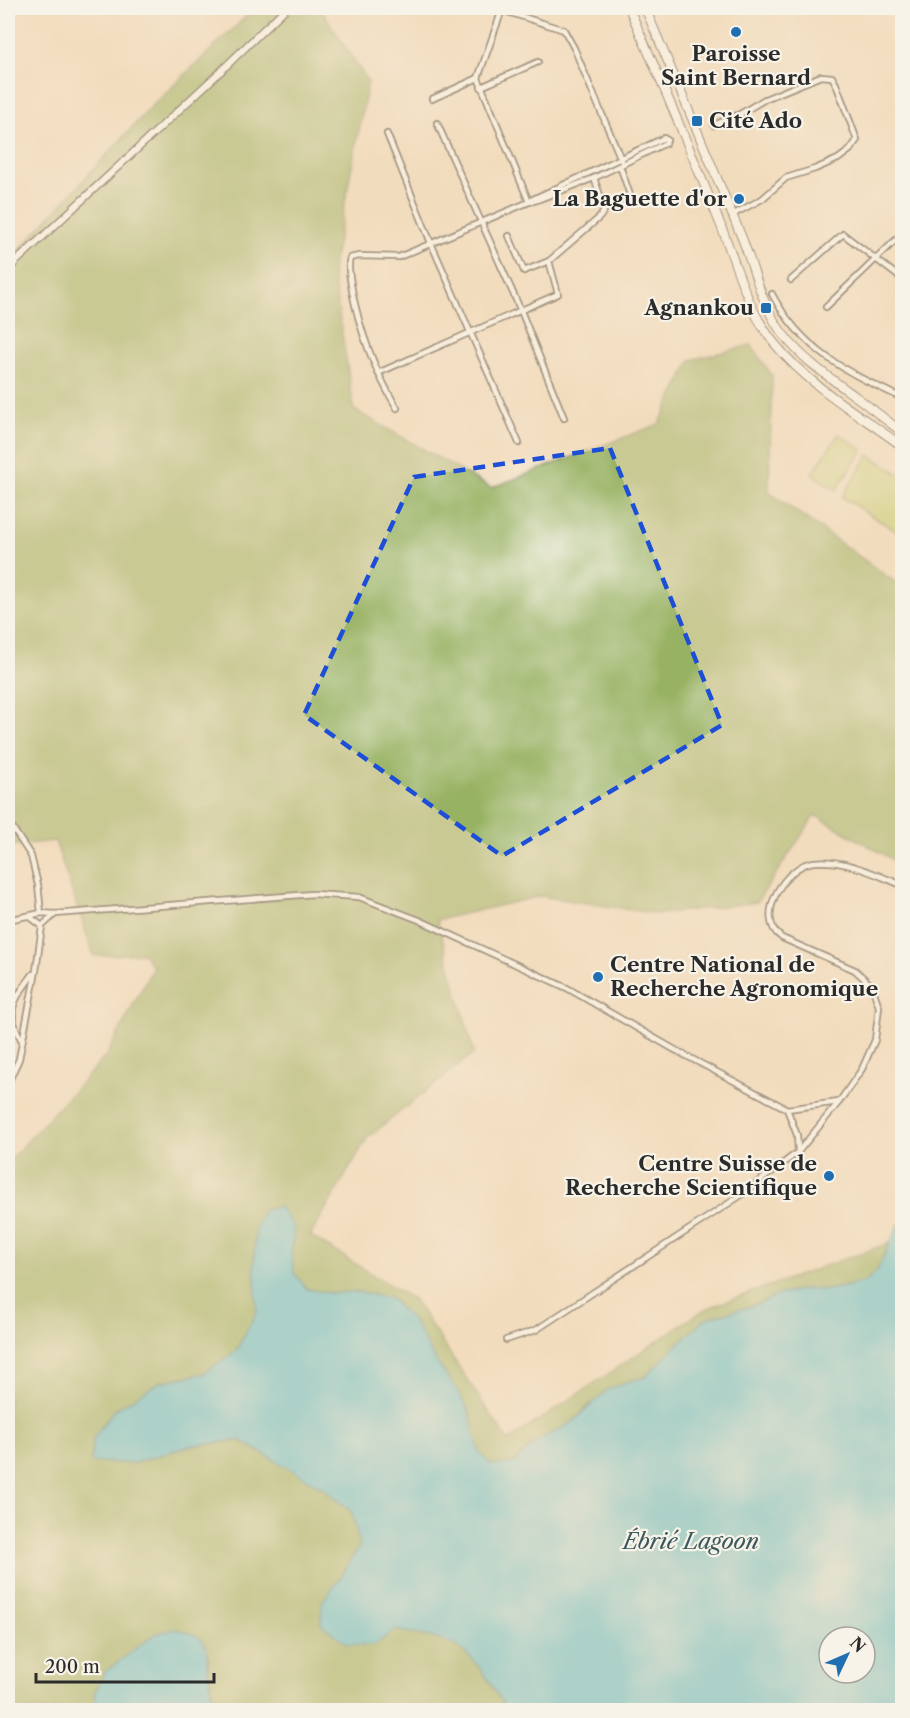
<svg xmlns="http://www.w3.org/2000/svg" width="910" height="1718" font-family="'Libre Caslon Text',serif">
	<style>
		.green { fill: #c1cf71; stroke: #767d4e; stroke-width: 1.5 }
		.forest { fill: #98b263; stroke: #626e47; stroke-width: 1.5 }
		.water { fill: #5ac3d6; stroke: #427780; stroke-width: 1.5; fill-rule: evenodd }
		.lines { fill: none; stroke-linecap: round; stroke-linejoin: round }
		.minor-casing { stroke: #494641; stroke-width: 8 }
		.tertiary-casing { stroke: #494641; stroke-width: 9 }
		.primary-casing { stroke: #494641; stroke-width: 10 }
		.minor { stroke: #fff; stroke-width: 4.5 }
		.tertiary { stroke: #fff; stroke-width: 6 }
		.primary { stroke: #fff; stroke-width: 8 }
		.marked { fill: none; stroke: #1d4ed8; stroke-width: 4.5; stroke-dasharray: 12 8; stroke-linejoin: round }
		.poi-dot { fill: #1f6fb2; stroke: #f7f3e8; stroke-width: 2 }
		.labels { text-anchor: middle; stroke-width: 4.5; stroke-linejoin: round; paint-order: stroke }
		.poi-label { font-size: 21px; font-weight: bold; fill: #2b2b2b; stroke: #f7f3e8; text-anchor: end }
		.water-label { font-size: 22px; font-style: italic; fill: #39595e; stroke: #f7f3e8 }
	</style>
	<rect width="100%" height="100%" fill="#f7f3e8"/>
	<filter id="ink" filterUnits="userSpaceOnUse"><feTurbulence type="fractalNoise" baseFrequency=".0167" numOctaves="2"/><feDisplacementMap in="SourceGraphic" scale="12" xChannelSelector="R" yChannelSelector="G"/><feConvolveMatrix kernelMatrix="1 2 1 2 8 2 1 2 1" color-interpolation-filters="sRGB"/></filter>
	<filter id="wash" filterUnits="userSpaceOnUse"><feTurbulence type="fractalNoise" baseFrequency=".008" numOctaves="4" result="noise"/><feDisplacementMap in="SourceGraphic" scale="24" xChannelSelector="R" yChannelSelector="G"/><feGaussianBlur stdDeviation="1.35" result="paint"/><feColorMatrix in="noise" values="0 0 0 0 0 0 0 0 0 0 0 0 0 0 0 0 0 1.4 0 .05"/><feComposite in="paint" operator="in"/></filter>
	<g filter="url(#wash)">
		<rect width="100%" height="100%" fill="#f2dcbe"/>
		<g class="green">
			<polygon points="839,434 863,450 836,490 812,474"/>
			<polygon points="869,455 902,476 902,535 842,497"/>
		</g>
		<path class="forest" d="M255,8h65l48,74 -36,188 22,140 137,78 168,-64 32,-64 60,-15 21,31 -3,116 126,90 7,2v281l-87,-50 -58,87 -97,12 -119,-18 -104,24 37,133 -107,85 -57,98 104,64 94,141 197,-132 184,-66 -12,29 -11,9 -17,5 -23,4 -20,-1 -25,5 -25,11 -49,13 -27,24 -35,36 -19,4 -38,24 -15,16 -37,20 -23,21 -22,3 -12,-15 -10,-39 -13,-24 -17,-22 -80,-74 -29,1 -23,-3 -13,-17 -3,-21 3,-23 -40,30 3,53 -21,39 -34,23 -42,8 -26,81 54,-17 52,-6 85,49 27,23 8,33 -18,30 -20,27 52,43 21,-15c16,3 50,8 63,17 23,16 35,40 48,63h-290l-7,-33 -1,-22 -53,-21 -50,38 -11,22 3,16h-89v-548l99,-107 46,-88 -10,-14 -49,3 -39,-115 -47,5v-584l142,-154z"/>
		<g class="water">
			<path d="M279,1206l15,23 -3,23 3,21 13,16 23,4 29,-1 32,7 21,21 27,46 17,22 13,24 10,39 12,14 23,-2 22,-21 37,-20 34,-32 19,-8 19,-5 35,-35 27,-24 49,-13 25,-11 25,-5 20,1 23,-4 17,-5 11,-10 21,-45 4,-4v488h-396c-13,-23 -25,-47 -48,-63 -13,-9 -47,-14 -63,-17l-21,15 -26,-1 -27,-20 1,-22 20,-27 18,-30 -8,-33 -27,-23 -85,-49 -52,6 -54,17 -43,-1 2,-23 20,-28 47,-29 42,-8 34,-23 21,-39 -3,-53 2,-32 7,-16zM829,1637h36v36h-36z"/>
			<path d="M176,1629c37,8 29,17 33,48 1,11 4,23 7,33h-60l-4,-5 -10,1 -5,4h-40l-3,-16 11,-22 50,-38z"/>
		</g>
	</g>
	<g filter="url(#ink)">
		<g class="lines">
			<defs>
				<g id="minor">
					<polyline points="495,8 564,30 574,48 623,164"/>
					<polyline points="828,8 836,8"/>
					<polyline points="502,10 478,78 529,202"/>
					<polyline points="481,87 538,62"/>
					<polyline points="432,99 478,78"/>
					<polyline points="437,123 521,311 564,418"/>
					<polyline points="714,125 740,114 765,99 821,76 832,77 836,84 857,140 850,150 838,159 815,169 786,178 762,199 732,215"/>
					<polyline points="387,134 431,243 519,443"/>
					<polyline points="531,200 664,138 667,140"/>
					<polyline points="605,209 630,195 620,166"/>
					<polyline points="509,236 524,271 549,261"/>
					<polyline points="791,280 843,234 902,279"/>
					<path d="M772,294c29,56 76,79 130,104"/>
					<polyline points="826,307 902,234"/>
					<polyline points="378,373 558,294 549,261 600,217 605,209 594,178"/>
					<path d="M397,408c-23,-38 -38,-78 -46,-123 -1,-9 -4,-19 -1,-27l9,-2 40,1 130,-55 8,-2 57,-22 72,-35 1,-3"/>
					<polyline points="8,821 31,856 38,885 41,913"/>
					<polyline points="29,916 42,926"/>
					<polyline points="8,920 41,913 55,914 313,894 359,897 419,920 567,988 677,1051 787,1109 839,1102"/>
					<path d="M22,1041c-18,-32 -8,-40 11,-67"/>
					<polyline points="8,1083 19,1059 36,971 42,926 55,914"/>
					<polyline points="787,1109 797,1135 798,1152"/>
					<path d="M506,1340l30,-10 204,-134 58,-44 41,-50 23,-33 13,-29 4,-33 -7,-21 -17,-16 -73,-32c-30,-21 5,-74 32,-76 32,-3 60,12 88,23"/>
				</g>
				<polyline id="tertiary" points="8,269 221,71 286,8"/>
				<g id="primary">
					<path d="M629,8c31,70 61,141 90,213 17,41 27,88 56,123 33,41 85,71 127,102"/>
					<path d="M645,8c33,76 65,153 97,230 13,33 19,67 41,96 19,25 47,44 72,62 16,12 31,24 47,36"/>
				</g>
			</defs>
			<use href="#minor" class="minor-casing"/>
			<use href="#tertiary" class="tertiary-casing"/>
			<use href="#primary" class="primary-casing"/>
			<use href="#minor" class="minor"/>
			<use href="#tertiary" class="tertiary"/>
			<use href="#primary" class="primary"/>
		</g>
	</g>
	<path d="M0 0H910V1718H0ZM610,448l112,277 -220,131 -198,-141 110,-238z" fill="#f2dcbe" fill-opacity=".55" fill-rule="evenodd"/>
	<path class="marked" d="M610,448l112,277 -220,131 -198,-141 110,-238z"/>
	<g class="poi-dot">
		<circle cx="736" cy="32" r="6"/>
		<rect x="691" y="115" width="12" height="12" rx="3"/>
		<circle cx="739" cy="199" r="6"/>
		<rect x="760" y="302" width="12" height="12" rx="3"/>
		<circle cx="598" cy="977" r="6"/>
		<circle cx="829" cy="1176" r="6"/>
	</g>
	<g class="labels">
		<g class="poi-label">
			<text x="736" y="61" text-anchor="middle">Paroisse<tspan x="736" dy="24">Saint Bernard</tspan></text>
			<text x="709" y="128" text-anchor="start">Cité Ado</text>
			<text x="727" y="206">La Baguette d'or</text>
			<text x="754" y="315">Agnankou</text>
			<text x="610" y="972" text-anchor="start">Centre National de<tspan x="610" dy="24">Recherche Agronomique</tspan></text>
			<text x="817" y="1171">Centre Suisse de<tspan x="817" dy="24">Recherche Scientifique</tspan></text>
		</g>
		<g class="water-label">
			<text x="691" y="1549">Ébrié Lagoon</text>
		</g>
	</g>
	<rect width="910" height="1718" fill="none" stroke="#f7f3e8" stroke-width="30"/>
	<g transform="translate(847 1655) rotate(46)"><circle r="28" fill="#f7f3e8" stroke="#a5a39c" stroke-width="1.5"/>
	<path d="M0-4.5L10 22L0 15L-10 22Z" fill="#1f6fb2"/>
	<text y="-9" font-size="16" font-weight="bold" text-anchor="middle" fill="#2b2b2b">N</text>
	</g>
	<path d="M36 1673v9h178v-9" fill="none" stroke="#2b2b2b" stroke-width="3"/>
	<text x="45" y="1673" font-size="18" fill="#2b2b2b" stroke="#f7f3e8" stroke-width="4.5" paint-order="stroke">200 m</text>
</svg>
